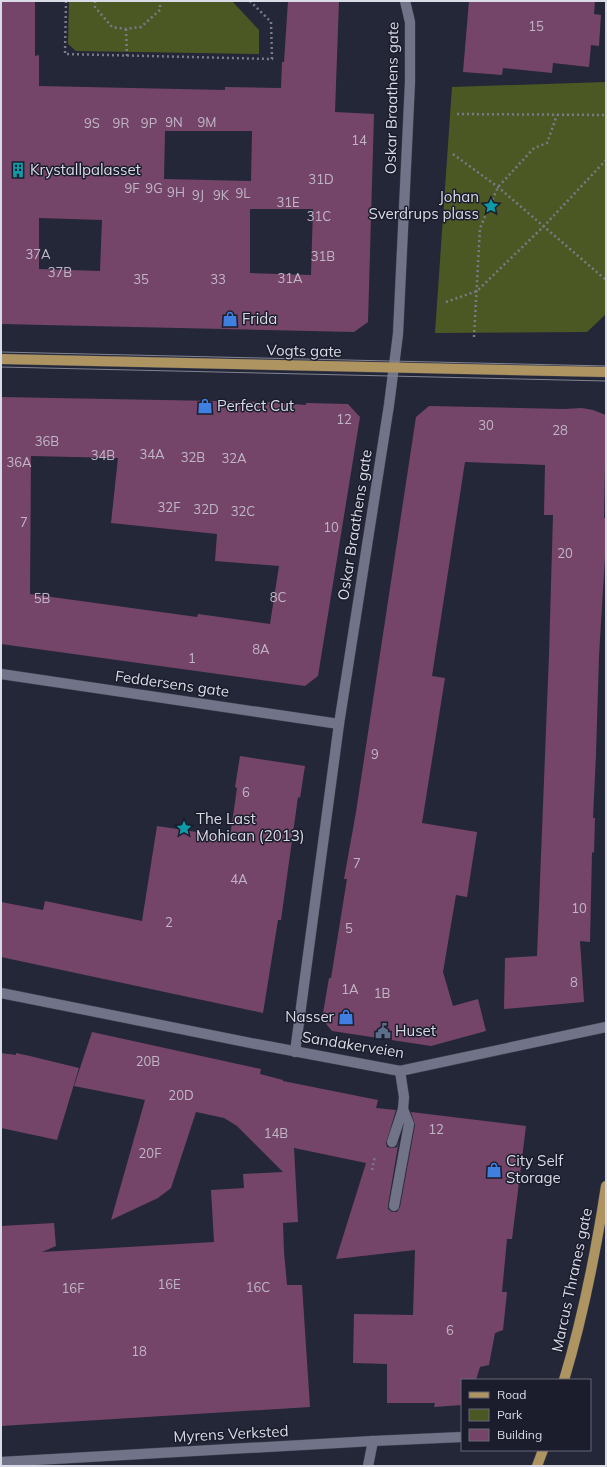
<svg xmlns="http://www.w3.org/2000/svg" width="607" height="1467" font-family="Mulish,sans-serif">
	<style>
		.green { fill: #4b5823 }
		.building { fill: #744568; fill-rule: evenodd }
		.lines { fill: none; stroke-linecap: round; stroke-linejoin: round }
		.minor-casing { stroke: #434453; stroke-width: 11 }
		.major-casing { stroke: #434453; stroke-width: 11 }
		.path { stroke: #797b89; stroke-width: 2.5; stroke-dasharray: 2 3; stroke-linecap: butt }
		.minor { stroke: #717488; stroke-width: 10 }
		.major { stroke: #ae9461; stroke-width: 10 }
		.tram { stroke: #828492; stroke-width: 1 }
		.labels { text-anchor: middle; stroke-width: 3; stroke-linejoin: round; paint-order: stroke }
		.number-label { font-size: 13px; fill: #c0b6c6 }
		.street-label { font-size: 15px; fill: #d9dbe6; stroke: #1b1d2d }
		.poi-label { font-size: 15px; fill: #d9dbe6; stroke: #1b1d2d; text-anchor: start }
	</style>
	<rect width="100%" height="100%" fill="#242738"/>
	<g class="green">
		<polygon points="69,1 232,1 259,30 259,54 76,51 68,44"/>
		<polygon points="606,82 606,314 587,332 435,333 452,87"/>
	</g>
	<g class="building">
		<path d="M1,1h34v55l4,-1v31l186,4v-3l56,1 1,-26h2l4,-61h51l-4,111 39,2 -6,208 -14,10 -353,-8zM165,131h87l-1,50 -87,-2zM250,209h63l-2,66 -61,-2zM39,218l63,2 -2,51 -61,-2z"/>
		<polygon points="469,1 595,1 594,14 601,15 599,46 591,45 589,67 553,63 552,73 503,68 502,75 463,72"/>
		<path d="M1,397l265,5 40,3v-2l42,1 12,13 -42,259 -13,10 -304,-42zM31,456l87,2 -7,65 106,11 -2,27 64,5 -9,58 -72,-10 -1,3 -167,-23z"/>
		<polygon points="429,406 564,409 582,408 593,410 606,415 604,518 606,518 606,557 605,557 599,656 596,754 593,818 595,818 594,853 592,852 590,942 580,941 584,1002 504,1009 505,958 537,956 549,655 553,515 544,515 545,465 465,462 432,676 445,678 422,823 477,832 467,897 456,895 443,972 453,1006 478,999 486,1031 431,1046 332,1031 322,1019 329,978 331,978 347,879 344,879 356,812 416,417"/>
		<polygon points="240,756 305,766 300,798 298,797 281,920 278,920 263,1013 1,957 1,902 43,910 45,901 142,921 157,826 230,837 237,788 235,787"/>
		<polygon points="92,1032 261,1069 260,1074 283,1080 283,1081 378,1100 376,1108 396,1110 386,1143 387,1147 393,1148 397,1147 399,1140 388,1205 388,1209 392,1212 397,1212 400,1207 415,1125 411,1112 526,1126 512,1239 507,1239 502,1292 507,1292 503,1330 495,1333 489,1365 480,1367 476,1380 462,1380 462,1405 434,1407 435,1403 387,1403 387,1364 353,1363 354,1314 413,1315 415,1250 336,1259 366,1163 294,1148 298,1222 283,1223 284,1252 287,1285 302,1285 310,1407 1,1426 1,1226 54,1223 56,1246 42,1252 214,1242 211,1190 244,1188 243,1174 283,1172 237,1126 224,1118 196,1112 171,1188 158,1198 111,1220 145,1100 74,1086"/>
		<polygon points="1,1053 16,1055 16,1053 30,1056 79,1068 57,1140 1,1128"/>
	</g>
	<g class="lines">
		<defs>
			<g id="minor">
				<polyline points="1,674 339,724"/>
				<polyline points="1,993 256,1044 400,1071 606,1027"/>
				<polyline points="295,1052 339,724 389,405 398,334 410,82 410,22 405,1"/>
				<polyline points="392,1142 403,1109 404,1097 400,1071"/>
				<polyline points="394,1206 409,1124 403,1109"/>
				<polyline points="1,1462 373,1441 462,1437"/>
				<polyline points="368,1466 373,1441"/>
			</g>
			<g id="major">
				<polyline points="1,359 606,372"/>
				<path d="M564,1380c19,-63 32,-129 42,-194"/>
				<polyline points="537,1466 543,1450"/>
			</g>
		</defs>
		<use href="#minor" class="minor-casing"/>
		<use href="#major" class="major-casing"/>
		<g class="path">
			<polyline points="66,1 65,54 272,59 271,22 250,1"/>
			<polyline points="95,1 95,7 112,27 126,29 141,27 160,10 160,1"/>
			<polyline points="126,29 127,56"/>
			<polyline points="457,114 606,115"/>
			<polyline points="453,154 498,187 606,280"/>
			<polyline points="446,302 477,291 544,226 606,160"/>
			<polyline points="474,337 480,228 498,187 534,148 547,143 557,115"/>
			<polyline points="372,1170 375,1156"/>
		</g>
		<use href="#minor" class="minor"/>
		<use href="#major" class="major"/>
		<g class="tram">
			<polyline points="1,352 606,366"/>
			<polyline points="1,367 606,381"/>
		</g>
	</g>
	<defs>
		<symbol id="building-bare" viewBox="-9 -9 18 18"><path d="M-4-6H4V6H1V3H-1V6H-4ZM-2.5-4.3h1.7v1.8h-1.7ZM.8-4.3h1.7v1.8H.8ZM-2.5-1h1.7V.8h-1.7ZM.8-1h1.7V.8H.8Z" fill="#0f9aa8" stroke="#1b1d2d" stroke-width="2.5" paint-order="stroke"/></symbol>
		<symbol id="sight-bare" viewBox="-9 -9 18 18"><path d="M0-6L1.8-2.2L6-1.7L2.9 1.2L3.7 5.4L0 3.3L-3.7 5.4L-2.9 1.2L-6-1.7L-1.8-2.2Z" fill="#0f9aa8" stroke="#1b1d2d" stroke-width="2.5" paint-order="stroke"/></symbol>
		<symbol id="shop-bare" viewBox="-9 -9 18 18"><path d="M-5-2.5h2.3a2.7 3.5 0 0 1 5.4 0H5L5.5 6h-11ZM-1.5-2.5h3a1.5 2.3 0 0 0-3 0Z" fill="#3f7fe0" stroke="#1b1d2d" stroke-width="2.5" paint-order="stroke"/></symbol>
		<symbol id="civic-bare" viewBox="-9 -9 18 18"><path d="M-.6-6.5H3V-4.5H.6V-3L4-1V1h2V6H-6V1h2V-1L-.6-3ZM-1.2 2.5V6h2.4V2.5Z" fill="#5c6f8a" stroke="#1b1d2d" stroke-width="2.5" paint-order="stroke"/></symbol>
	</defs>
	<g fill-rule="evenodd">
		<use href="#building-bare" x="7" y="159" width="22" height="22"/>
		<use href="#sight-bare" x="480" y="195" width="22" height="22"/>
		<use href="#shop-bare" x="219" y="308" width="22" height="22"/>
		<use href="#shop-bare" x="194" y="395" width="22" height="22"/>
		<use href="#sight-bare" x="173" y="817" width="22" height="22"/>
		<use href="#shop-bare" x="335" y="1006" width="22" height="22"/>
		<use href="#civic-bare" x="372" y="1020" width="22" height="22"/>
		<use href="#shop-bare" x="483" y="1159" width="22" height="22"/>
	</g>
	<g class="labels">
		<g class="number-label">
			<text x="536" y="31">15</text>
			<text x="174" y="127">9N</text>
			<text x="207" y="127">9M</text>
			<text x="92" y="128">9S</text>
			<text x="121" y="128">9R</text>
			<text x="149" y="128">9P</text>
			<text x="359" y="145">14</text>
			<text x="321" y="184">31D</text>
			<text x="132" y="193">9F</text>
			<text x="154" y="193">9G</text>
			<text x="176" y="197">9H</text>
			<text x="243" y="198">9L</text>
			<text x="198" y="200">9J</text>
			<text x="221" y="200">9K</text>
			<text x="288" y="207">31E</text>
			<text x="319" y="221">31C</text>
			<text x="38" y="259">37A</text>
			<text x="323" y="261">31B</text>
			<text x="60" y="277">37B</text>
			<text x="290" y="283">31A</text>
			<text x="141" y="284">35</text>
			<text x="218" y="284">33</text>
			<text x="344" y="424">12</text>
			<text x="486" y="430">30</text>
			<text x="560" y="435">28</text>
			<text x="47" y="446">36B</text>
			<text x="152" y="459">34A</text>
			<text x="103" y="460">34B</text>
			<text x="193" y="462">32B</text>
			<text x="234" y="463">32A</text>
			<text x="19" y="467">36A</text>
			<text x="169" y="512">32F</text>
			<text x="206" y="514">32D</text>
			<text x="243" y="516">32C</text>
			<text x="24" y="527">7</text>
			<text x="331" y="532">10</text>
			<text x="565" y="558">20</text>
			<text x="278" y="602">8C</text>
			<text x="42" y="603">5B</text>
			<text x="261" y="654">8A</text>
			<text x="192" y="663">1</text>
			<text x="375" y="759">9</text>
			<text x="246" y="797">6</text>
			<text x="357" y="868">7</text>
			<text x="239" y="884">4A</text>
			<text x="579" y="913">10</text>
			<text x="169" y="927">2</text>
			<text x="349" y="933">5</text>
			<text x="574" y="987">8</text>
			<text x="350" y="994">1A</text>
			<text x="382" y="998">1B</text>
			<text x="148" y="1066">20B</text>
			<text x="181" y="1100">20D</text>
			<text x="436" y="1134">12</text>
			<text x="276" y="1138">14B</text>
			<text x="150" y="1158">20F</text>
			<text x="169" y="1289">16E</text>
			<text x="258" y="1292">16C</text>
			<text x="73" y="1293">16F</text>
			<text x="450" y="1335">6</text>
			<text x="139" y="1356">18</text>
		</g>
		<g class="street-label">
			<text transform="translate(392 98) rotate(-89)" y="5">Oskar Braathens gate</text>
			<text transform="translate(304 351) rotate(1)" y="5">Vogts gate</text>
			<text transform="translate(355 525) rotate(-81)" y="5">Oskar Braathens gate</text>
			<text transform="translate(172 684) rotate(8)" y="5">Feddersens gate</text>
			<text transform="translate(353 1045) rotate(9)" y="5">Sandakerveien</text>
			<text transform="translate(572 1280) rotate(-78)" y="5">Marcus Thranes gate</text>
			<text transform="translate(231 1434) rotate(-3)" y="5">Myrens Verksted</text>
		</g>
		<g class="poi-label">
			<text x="30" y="175">Krystallpalasset</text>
			<text x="479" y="202" text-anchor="end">Johan<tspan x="479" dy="17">Sverdrups plass</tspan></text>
			<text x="242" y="324">Frida</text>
			<text x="217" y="411">Perfect Cut</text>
			<text x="196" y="824">The Last<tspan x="196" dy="17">Mohican (2013)</tspan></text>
			<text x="334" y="1022" text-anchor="end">Nasser</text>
			<text x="395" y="1036">Huset</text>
			<text x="506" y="1166">City Self<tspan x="506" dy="17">Storage</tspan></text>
		</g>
	</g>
	<rect width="607" height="1467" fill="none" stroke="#d9dbe6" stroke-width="4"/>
	<rect x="461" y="1379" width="130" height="72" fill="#1b1d2d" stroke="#676977"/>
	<rect x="469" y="1392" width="20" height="6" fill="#ae9461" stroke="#676977"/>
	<text x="497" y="1399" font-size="12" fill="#d9dbe6">Road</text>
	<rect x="469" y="1409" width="20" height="12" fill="#4b5823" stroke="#676977"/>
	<text x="497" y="1419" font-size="12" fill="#d9dbe6">Park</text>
	<rect x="469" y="1429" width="20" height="12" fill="#744568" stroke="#676977"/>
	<text x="497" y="1439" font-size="12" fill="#d9dbe6">Building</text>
</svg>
